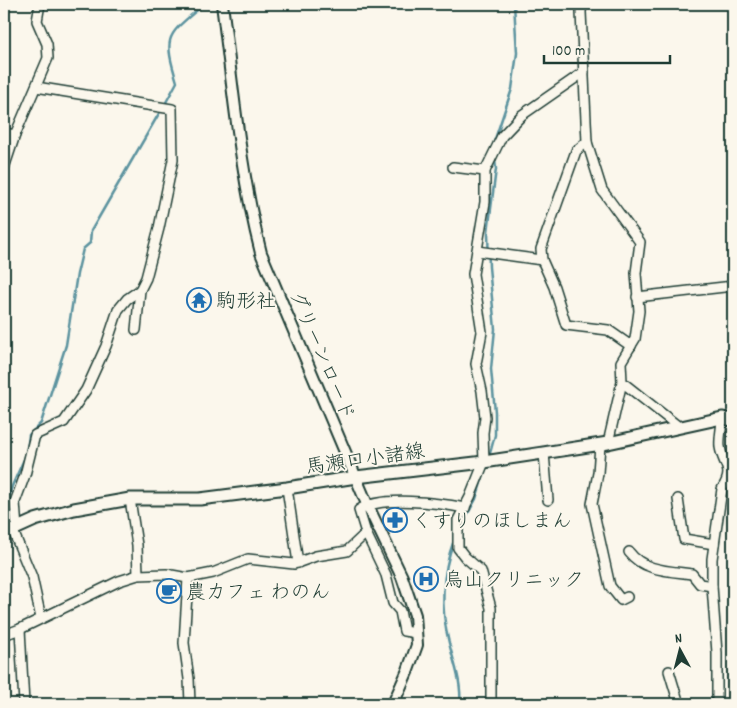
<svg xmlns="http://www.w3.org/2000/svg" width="737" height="708" font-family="Dekko,'Klee One',sans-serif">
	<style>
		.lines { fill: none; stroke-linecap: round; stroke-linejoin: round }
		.stream { stroke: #5c939f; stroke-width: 2.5 }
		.minor-casing { stroke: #1f3d34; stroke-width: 12 }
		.tertiary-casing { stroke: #1f3d34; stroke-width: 14 }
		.secondary-casing { stroke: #1f3d34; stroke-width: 15 }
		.minor { stroke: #fbf7ec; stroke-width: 9 }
		.tertiary { stroke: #fbf7ec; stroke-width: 10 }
		.secondary { stroke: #fbf7ec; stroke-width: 11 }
		.labels { text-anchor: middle; stroke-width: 4; stroke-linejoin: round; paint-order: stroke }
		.poi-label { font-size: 20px; fill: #1f3d34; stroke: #fbf7ec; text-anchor: start }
		.street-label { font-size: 20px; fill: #1f3d34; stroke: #fbf7ec }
	</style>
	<rect width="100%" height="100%" fill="#fbf7ec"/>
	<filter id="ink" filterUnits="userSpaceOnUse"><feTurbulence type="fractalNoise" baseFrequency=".02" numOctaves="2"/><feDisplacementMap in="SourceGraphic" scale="10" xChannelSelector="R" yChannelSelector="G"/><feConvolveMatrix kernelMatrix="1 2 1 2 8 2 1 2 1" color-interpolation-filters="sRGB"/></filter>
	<g filter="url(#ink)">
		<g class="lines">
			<g class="stream">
				<path d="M164,106l13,-24c-15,-49 -9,-46 27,-78"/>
				<polyline points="494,146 494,142 512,89 517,53 514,4"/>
				<polyline points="27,450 29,435 41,423 66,345 77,274 83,249 90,243 91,231 161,110"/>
				<polyline points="489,457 495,435 495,412 491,369 495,329 489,267 488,232 496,169 495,159"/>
				<polyline points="12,520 7,503 12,486 25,457"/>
				<polyline points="461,526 476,499 487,464"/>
				<path d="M454,540c-12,33 -14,68 -5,103 5,20 13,40 11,61"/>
			</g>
			<defs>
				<g id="minor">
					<polyline points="582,4 581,12 587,142 602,190 640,242 636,273 639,311 635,339 621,362 622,382 608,443"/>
					<polyline points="36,87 172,109 173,160 159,228 146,278 140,290 136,330"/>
					<polyline points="4,133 15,135"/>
					<polyline points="587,142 576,151 541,249 542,260 554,287 566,325 608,330 631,346"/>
					<polyline points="453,167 485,171"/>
					<polyline points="4,168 15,135 48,58 47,44 37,21 40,4"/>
					<polyline points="477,251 542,260"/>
					<polyline points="637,297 733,286"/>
					<polyline points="622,382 679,427"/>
					<polyline points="600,445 598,473 592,504 610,586 621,600 627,597"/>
					<polyline points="544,453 548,500"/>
					<polyline points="287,488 298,563"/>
					<polyline points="130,499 137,545 138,575"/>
					<polyline points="678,499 684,539 714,544"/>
					<polyline points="17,529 15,502 25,475 35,435 64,422 86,390 106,346 118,310 127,299 140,290"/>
					<polyline points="13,531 32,577 41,618"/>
					<polyline points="366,533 386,575 393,603 400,611 404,631 416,633"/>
					<path d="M629,552c14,19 41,19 63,22l8,10 12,2"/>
					<polyline points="188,578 184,643 189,679 190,704"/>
					<polyline points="20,629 24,704"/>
					<path d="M4,635l16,-6 99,-48 19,-6 28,-1 22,4 25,-5 35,-14 46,5 22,-8 31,-5 19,-18 -7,-23c21,-15 81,-7 106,-2"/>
					<polyline points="669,671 679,704"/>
					<polyline points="491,704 491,608 481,571 465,557 458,548 458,520 470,497 484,462 483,433 485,417 482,391 476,364 482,332 473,274 485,202 485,171 502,136 522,115 584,72"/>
					<path d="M717,704v-51l-5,-67v-27l10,-70c13,-20 1,-23 -2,-42 -1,-9 2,-20 2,-29"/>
				</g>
				<path id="tertiary" d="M222,4c11,83 18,168 39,249l106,251 35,73 13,38 2,30 -9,25 -15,34"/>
				<polyline id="secondary" points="4,534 35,520 74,509 130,499 200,499 287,488 356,477 484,462 608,443 722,418 733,420"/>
			</defs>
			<use href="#minor" class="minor-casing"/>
			<use href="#tertiary" class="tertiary-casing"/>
			<use href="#secondary" class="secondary-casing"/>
			<use href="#minor" class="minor"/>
			<use href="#tertiary" class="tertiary"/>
			<use href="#secondary" class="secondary"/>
		</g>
	</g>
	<defs>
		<symbol id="temple-ring" viewBox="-11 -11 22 22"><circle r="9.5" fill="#fbf7ec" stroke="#1f6fb2" stroke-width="1.5"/><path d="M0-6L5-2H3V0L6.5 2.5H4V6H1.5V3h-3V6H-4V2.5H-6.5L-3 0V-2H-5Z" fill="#1f6fb2"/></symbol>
		<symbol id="pharmacy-ring" viewBox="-11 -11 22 22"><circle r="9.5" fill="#fbf7ec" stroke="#1f6fb2" stroke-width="1.5"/><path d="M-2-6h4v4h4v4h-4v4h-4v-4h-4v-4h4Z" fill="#1f6fb2"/></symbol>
		<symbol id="hospital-ring" viewBox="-11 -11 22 22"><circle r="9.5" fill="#fbf7ec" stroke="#1f6fb2" stroke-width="1.5"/><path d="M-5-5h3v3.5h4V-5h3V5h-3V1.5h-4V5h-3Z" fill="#1f6fb2"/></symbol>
		<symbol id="cafe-ring" viewBox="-11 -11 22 22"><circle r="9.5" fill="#fbf7ec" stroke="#1f6fb2" stroke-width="1.5"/><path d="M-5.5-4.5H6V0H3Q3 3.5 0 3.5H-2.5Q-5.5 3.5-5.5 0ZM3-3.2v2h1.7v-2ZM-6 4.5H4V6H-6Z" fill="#1f6fb2"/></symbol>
	</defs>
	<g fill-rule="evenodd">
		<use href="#temple-ring" x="185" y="286" width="28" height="28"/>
		<use href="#pharmacy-ring" x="381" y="506" width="28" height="28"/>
		<use href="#hospital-ring" x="412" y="565" width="28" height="28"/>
		<use href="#cafe-ring" x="155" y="577" width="28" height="28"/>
	</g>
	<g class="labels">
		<g class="poi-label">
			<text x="216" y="307">駒形社</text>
			<text x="412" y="527">くすりのほしまん</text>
			<text x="444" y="586">烏山クリニック</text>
			<text x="186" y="598">農カフェ わのん</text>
		</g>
		<g class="street-label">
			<text transform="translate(323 355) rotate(67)" y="7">グリーンロード</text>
			<text transform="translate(365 458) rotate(-8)" y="7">馬瀬口小諸線</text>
		</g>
	</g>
	<rect width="737" height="708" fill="none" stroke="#fbf7ec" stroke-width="20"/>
	<rect x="10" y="10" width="717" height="688" fill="none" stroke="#1f3d34" stroke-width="2" filter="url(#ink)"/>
	<g transform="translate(680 650) rotate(353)" stroke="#fbf7ec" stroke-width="4" paint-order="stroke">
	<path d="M0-4L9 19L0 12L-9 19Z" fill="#1f3d34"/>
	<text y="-8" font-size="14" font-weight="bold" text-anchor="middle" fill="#1f3d34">N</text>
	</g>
	<path d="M544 55v8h126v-8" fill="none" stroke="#1f3d34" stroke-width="2.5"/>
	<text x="552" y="55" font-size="15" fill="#1f3d34" stroke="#fbf7ec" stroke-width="4" paint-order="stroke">100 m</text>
</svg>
